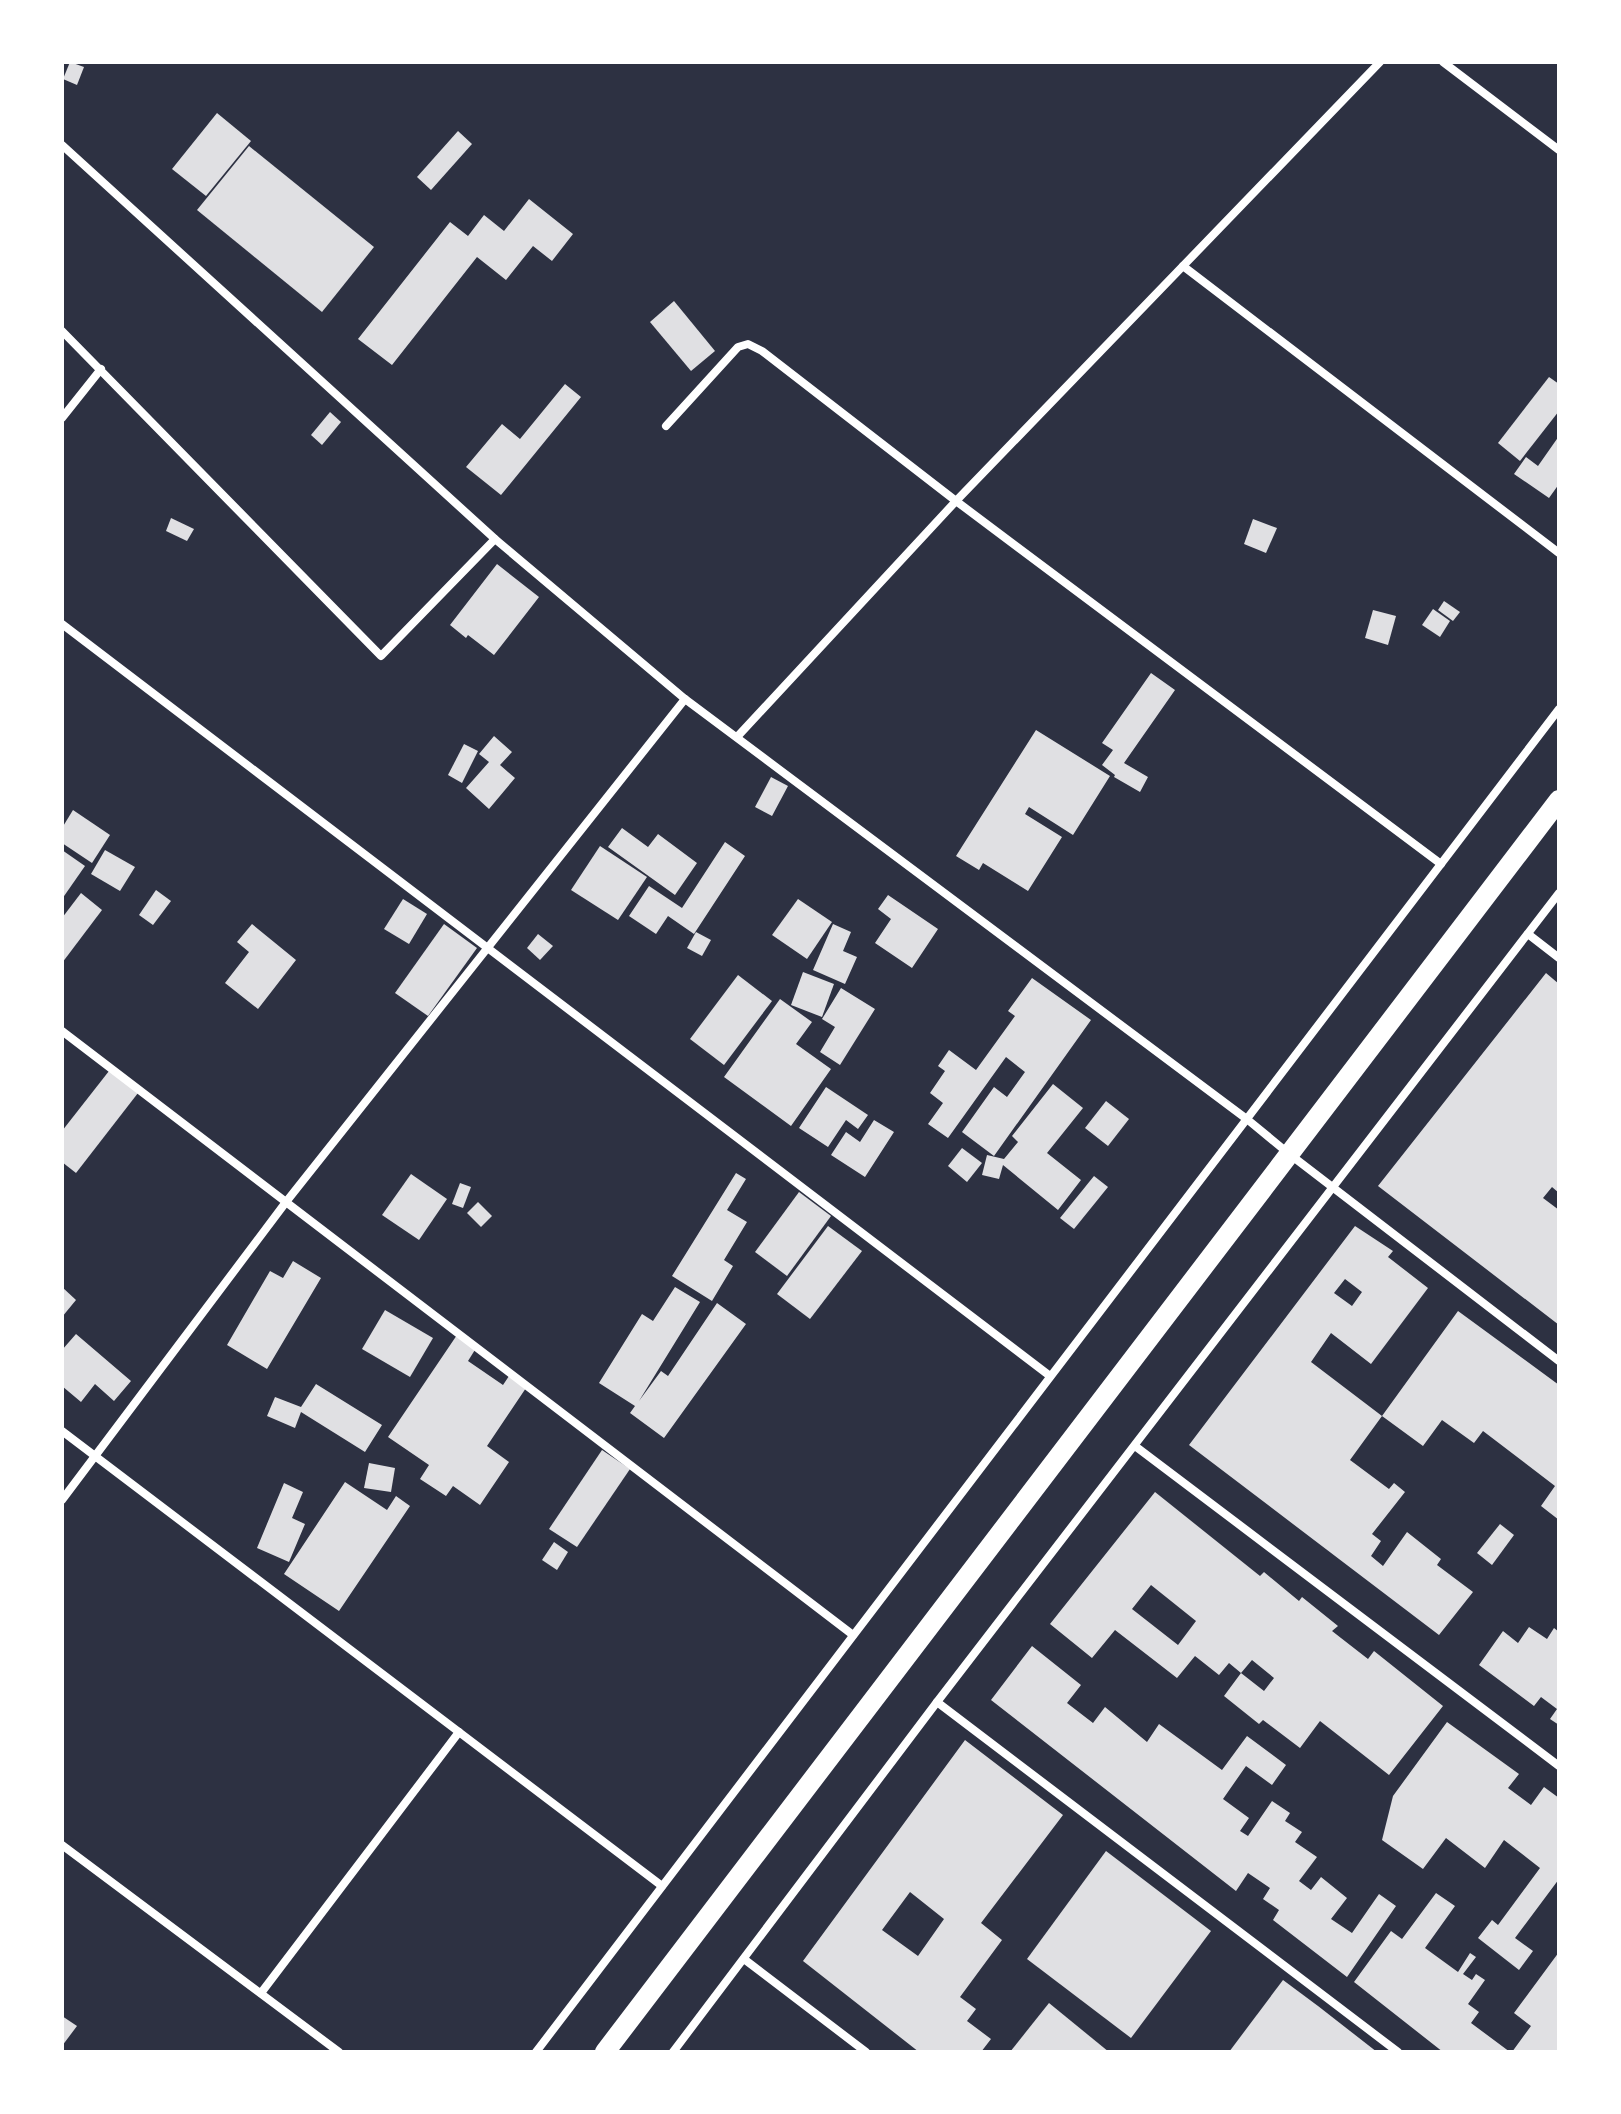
<svg xmlns="http://www.w3.org/2000/svg" width="1621" height="2114" font-family="'Alegreya Sans',sans-serif">
	<style>
		.building { fill: #e0e0e3; fill-rule: evenodd }
		.lines { fill: none; stroke-linecap: round; stroke-linejoin: round }
		.minor { stroke: #fff; stroke-width: 8 }
		.primary { stroke: #fff; stroke-width: 20 }
	</style>
	<rect width="100%" height="100%" fill="#2d3142"/>
	<g class="building">
		<polygon points="70,62 84,67 77,85 63,79"/>
		<polygon points="217,113 251,141 206,196 172,169"/>
		<polygon points="458,131 472,144 431,190 417,177"/>
		<polygon points="249,146 374,247 322,312 197,210"/>
		<polygon points="529,199 573,234 552,261 533,246 506,280 477,257 392,365 358,339 450,222 468,236 484,215 504,231"/>
		<polygon points="674,301 715,351 691,371 650,322"/>
		<polygon points="1549,377 1559,384 1559,411 1520,461 1498,443"/>
		<polygon points="565,384 581,397 501,495 466,467 502,424 520,439"/>
		<polygon points="330,412 341,422 322,445 311,435"/>
		<polygon points="1559,436 1559,484 1549,498 1514,474 1526,457 1538,466"/>
		<polygon points="171,518 194,529 187,541 166,531"/>
		<polygon points="1253,519 1277,528 1266,553 1244,544"/>
		<polygon points="497,564 539,597 494,655 468,635 466,638 450,625"/>
		<polygon points="1444,601 1460,612 1453,621 1438,610"/>
		<polygon points="1433,609 1450,621 1440,637 1422,625"/>
		<polygon points="1373,610 1396,616 1388,645 1365,638"/>
		<polygon points="1151,673 1175,690 1124,763 1148,777 1140,792 1114,777 1115,775 1102,765 1113,750 1102,743"/>
		<polygon points="1036,730 1110,776 1073,835 1029,807 1025,814 1062,837 1028,891 983,863 979,870 956,856"/>
		<polygon points="494,736 512,752 500,765 515,778 489,809 466,788 489,762 479,754"/>
		<polygon points="464,744 478,751 462,783 448,775"/>
		<polygon points="771,777 788,786 772,816 755,807"/>
		<polygon points="73,810 110,835 92,863 62,843 62,828"/>
		<polygon points="622,828 648,847 658,834 697,863 675,895 608,847"/>
		<polygon points="725,842 745,856 694,934 668,916 656,934 629,916 649,886 682,908"/>
		<polygon points="600,846 647,877 618,920 571,890"/>
		<polygon points="62,850 85,866 62,899"/>
		<polygon points="105,850 135,867 120,891 91,874"/>
		<polygon points="156,890 171,901 153,925 139,915"/>
		<polygon points="81,893 102,910 62,963 62,918"/>
		<polygon points="888,895 938,929 912,968 875,943 891,919 878,909"/>
		<polygon points="403,899 427,914 409,944 384,929"/>
		<polygon points="798,899 832,922 807,959 772,935"/>
		<polygon points="252,924 296,960 258,1009 225,983 249,952 237,942"/>
		<polygon points="444,924 477,948 428,1016 395,993"/>
		<polygon points="833,924 851,932 843,951 857,957 845,984 813,970"/>
		<polygon points="696,932 711,940 702,956 687,948"/>
		<polygon points="538,934 553,946 540,960 527,948"/>
		<polygon points="803,972 834,984 822,1017 791,1005"/>
		<polygon points="1546,973 1559,984 1559,1193 1552,1187 1543,1198 1559,1210 1559,1325 1378,1186"/>
		<polygon points="738,975 772,1001 724,1065 690,1039"/>
		<polygon points="1032,978 1091,1020 994,1156 962,1132 994,1087 1007,1097 1025,1072 1006,1057 948,1138 928,1124 943,1103 930,1093 945,1071 938,1066 949,1050 976,1070 1015,1016 1008,1011"/>
		<polygon points="841,988 875,1009 840,1065 820,1052 835,1027 822,1019"/>
		<polygon points="780,999 812,1022 796,1044 831,1069 791,1126 724,1077"/>
		<polygon points="109,1071 138,1093 76,1173 62,1162 62,1131"/>
		<polygon points="1053,1084 1083,1108 1047,1153 1081,1180 1058,1210 1003,1165 999,1179 982,1175 987,1155 1004,1159 1018,1142 1012,1136"/>
		<polygon points="826,1087 868,1115 858,1129 846,1120 828,1147 799,1128"/>
		<polygon points="1106,1101 1129,1119 1108,1146 1085,1128"/>
		<polygon points="874,1120 894,1132 865,1177 831,1155 846,1132 860,1142"/>
		<polygon points="962,1148 982,1163 967,1182 948,1166"/>
		<polygon points="736,1173 746,1179 727,1210 747,1222 724,1260 733,1266 712,1301 672,1276"/>
		<polygon points="411,1174 447,1199 419,1240 382,1215"/>
		<polygon points="1094,1176 1108,1187 1074,1229 1060,1218"/>
		<polygon points="460,1183 471,1187 463,1208 452,1204"/>
		<polygon points="799,1192 831,1216 787,1276 755,1252"/>
		<polygon points="478,1202 492,1216 481,1227 467,1213"/>
		<polygon points="828,1226 862,1251 810,1319 777,1294"/>
		<path d="M1355,1226l38,25 -5,6 40,31 -57,76 -40,-31 -20,29 71,54 -32,44 39,29 5,-6 11,9 -33,42 9,7 -10,15 12,10 24,-34 34,27 -4,6 36,27 -34,43 -250,-190zM1345,1279l17,13 -10,14 -18,-13z"/>
		<polygon points="293,1261 321,1278 267,1369 227,1345 270,1271 283,1278"/>
		<polygon points="62,1287 76,1300 62,1317"/>
		<polygon points="675,1287 700,1302 639,1401 661,1371 668,1376 717,1303 746,1324 664,1438 630,1413 635,1406 599,1383 642,1314 653,1321"/>
		<polygon points="385,1310 433,1338 410,1377 362,1349"/>
		<polygon points="1458,1311 1559,1385 1559,1520 1541,1506 1555,1486 1483,1431 1474,1443 1442,1420 1423,1446 1382,1416"/>
		<polygon points="459,1332 478,1345 468,1361 503,1385 511,1373 528,1385 487,1446 509,1462 480,1505 453,1486 446,1496 420,1479 429,1465 388,1437"/>
		<polygon points="76,1334 131,1381 114,1401 95,1384 81,1402 62,1386 62,1350"/>
		<polygon points="316,1384 382,1425 365,1452 301,1412 295,1428 267,1416 275,1397 301,1407"/>
		<polygon points="602,1450 630,1469 577,1547 549,1529"/>
		<polygon points="369,1463 395,1468 391,1492 364,1488"/>
		<polygon points="345,1482 387,1510 396,1496 410,1506 339,1611 284,1574"/>
		<polygon points="284,1483 303,1492 292,1518 305,1524 289,1562 257,1548"/>
		<path d="M1155,1492l105,84 4,-4 35,29 3,-4 36,29 -6,5 36,28 6,-8 69,55 -54,69 -69,-54 -20,27 -37,-28 -4,4 -35,-28 17,-23 23,18 10,-13 -22,-18 -11,13 -12,-10 -10,12 -24,-19 -18,22 -62,-48 -23,28 -42,-34zM1151,1585l45,36 -18,24 -46,-36z"/>
		<polygon points="1500,1524 1514,1535 1492,1565 1477,1553"/>
		<polygon points="554,1542 568,1552 557,1570 542,1560"/>
		<polygon points="1529,1627 1547,1639 1554,1628 1559,1632 1559,1725 1550,1719 1557,1709 1541,1697 1534,1706 1479,1665 1503,1631 1518,1643"/>
		<polygon points="1032,1646 1081,1685 1067,1703 1093,1723 1105,1707 1147,1742 1159,1724 1222,1770 1247,1736 1286,1765 1272,1785 1246,1766 1223,1799 1249,1818 1240,1831 1248,1836 1272,1801 1290,1813 1285,1821 1302,1832 1295,1842 1317,1857 1299,1881 1311,1890 1321,1877 1347,1898 1331,1919 1352,1933 1379,1894 1396,1906 1347,1977 1273,1920 1279,1910 1263,1899 1270,1888 1248,1873 1236,1891 991,1700"/>
		<polygon points="1447,1722 1519,1774 1508,1788 1531,1805 1544,1787 1559,1798 1559,1879 1515,1938 1533,1951 1519,1970 1478,1938 1492,1920 1498,1925 1540,1868 1504,1840 1485,1868 1446,1838 1423,1869 1382,1840 1393,1796"/>
		<path d="M965,1740l98,75 -82,108 21,17 -42,57 16,12 -9,12 24,18 -10,13h-62l-116,-91zM910,1892l34,27 -26,37 -36,-26z"/>
		<polygon points="1106,1851 1211,1931 1131,2038 1027,1959"/>
		<polygon points="1436,1893 1455,1906 1425,1948 1458,1972 1470,1953 1476,1957 1463,1974 1472,1980 1476,1974 1485,1980 1468,2004 1479,2012 1471,2023 1510,2052 1443,2052 1354,1982 1391,1931 1402,1939"/>
		<polygon points="1559,1952 1559,2052 1512,2052 1531,2026 1514,2013"/>
		<polygon points="1283,1980 1318,2006 1377,2052 1229,2052"/>
		<polygon points="1049,2003 1109,2052 1010,2052"/>
		<polygon points="62,2016 77,2026 62,2046"/>
	</g>
	<g class="lines">
		<g class="minor">
			<polyline points="1443,62 1559,150"/>
			<polyline points="62,145 495,539 685,699 1248,1120 1288,1153 1559,1361"/>
			<polyline points="1183,266 1559,553"/>
			<polyline points="62,331 381,656 495,539"/>
			<polyline points="62,418 101,369"/>
			<polyline points="666,426 738,347 748,344 762,351 956,501 1441,864"/>
			<polyline points="62,624 1050,1376"/>
			<polyline points="737,737 956,501 1380,62"/>
			<polyline points="1528,934 1559,958"/>
			<polyline points="62,1031 853,1635"/>
			<polyline points="62,1431 662,1886"/>
			<polyline points="1135,1446 1559,1766"/>
			<polyline points="62,1500 286,1202 685,699"/>
			<polyline points="937,1702 1398,2052"/>
			<polyline points="62,1845 339,2052"/>
			<polyline points="744,1959 866,2052"/>
			<polyline points="261,1993 459,1732"/>
			<polyline points="536,2052 1559,709"/>
			<polyline points="673,2052 937,1702 1559,893"/>
		</g>
		<polyline class="primary" points="605,2052 1559,800"/>
	</g>
	<rect width="1621" height="2114" fill="none" stroke="#ffffff" stroke-width="128"/>
</svg>
